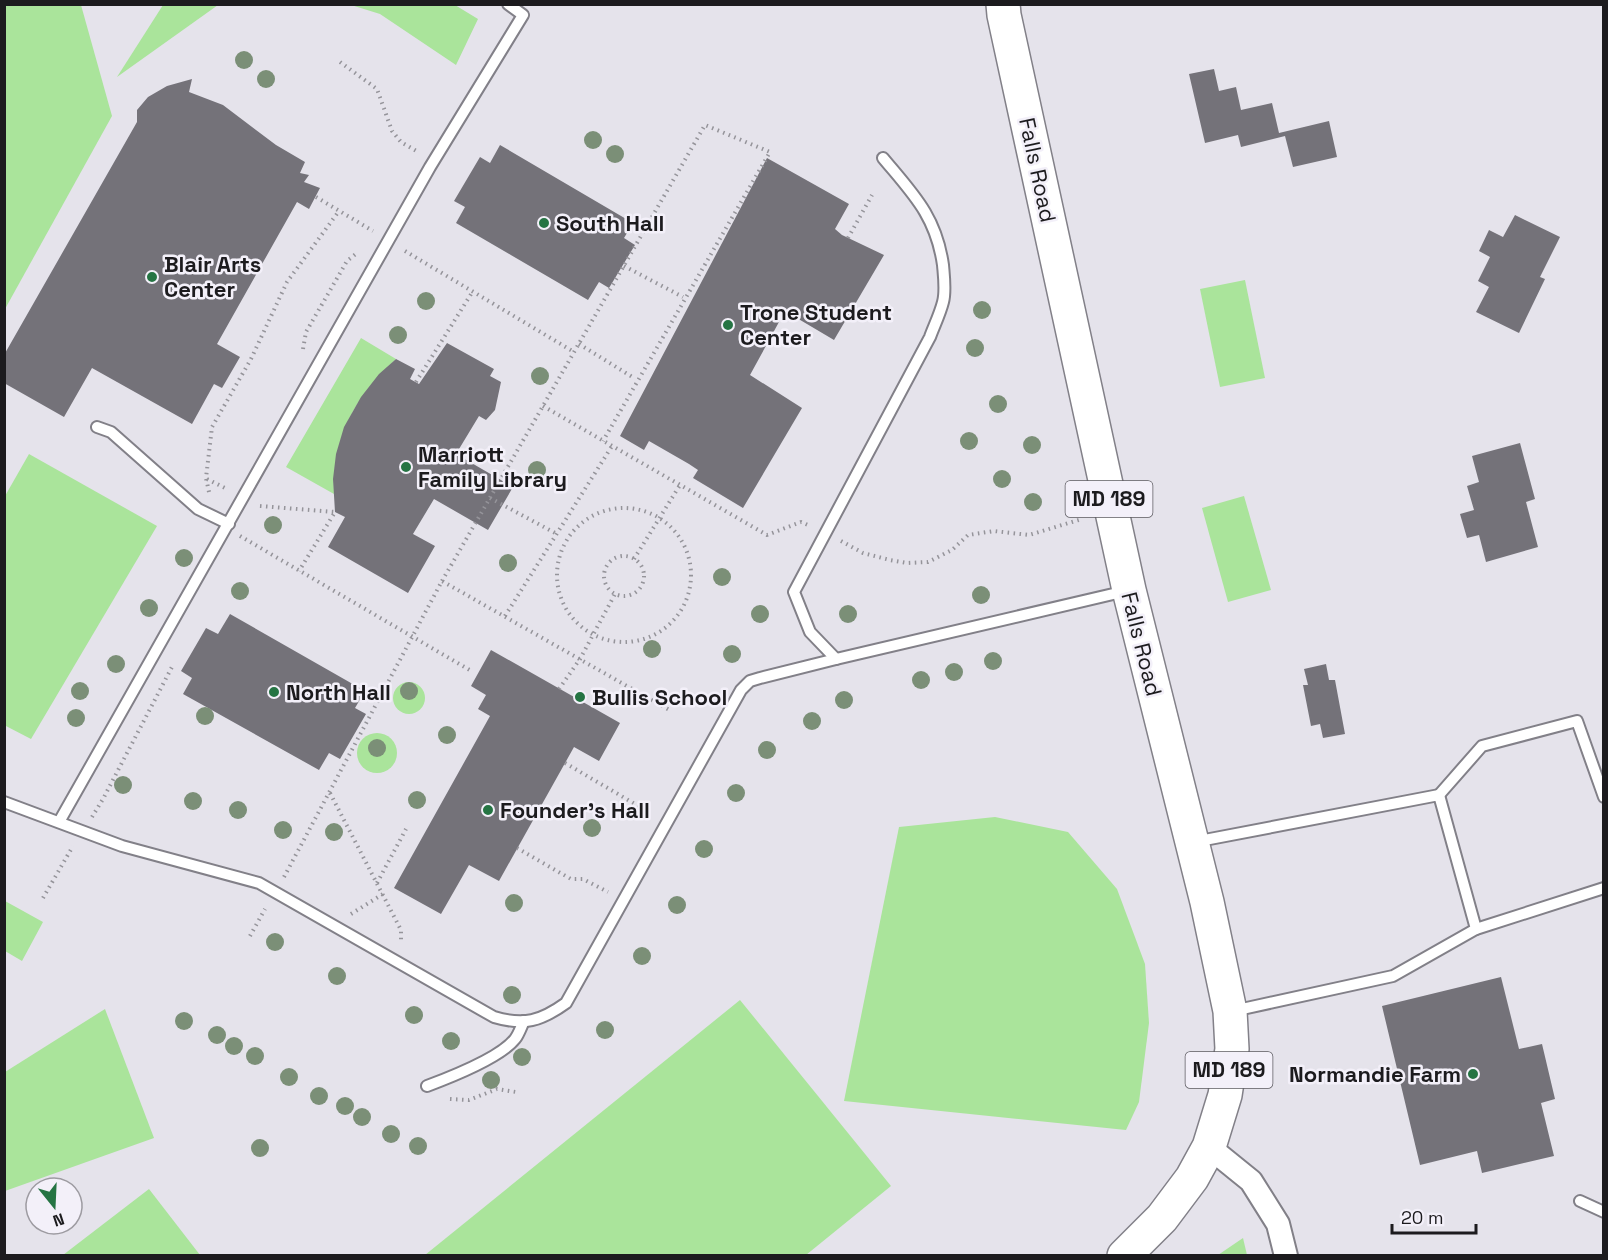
<svg xmlns="http://www.w3.org/2000/svg" width="1608" height="1260" font-family="'Space Grotesk',sans-serif">
	<style>
		.green { fill: #aae49b }
		.building { fill: #747279 }
		.lines { fill: none; stroke-linecap: round; stroke-linejoin: round }
		.service-casing { stroke: #828088; stroke-width: 14 }
		.minor-casing { stroke: #828088; stroke-width: 26 }
		.primary-casing { stroke: #828088; stroke-width: 36 }
		.path { stroke: #95949a; stroke-width: 4; stroke-dasharray: 1.5 4.5; stroke-linecap: butt }
		.service { stroke: #fff; stroke-width: 10 }
		.minor { stroke: #fff; stroke-width: 22 }
		.primary { stroke: #fff; stroke-width: 33 }
		.tree { fill: #7b8f77 }
		.poi-dot { fill: #257443; stroke: #f3f0f9; stroke-width: 2 }
		.labels { text-anchor: middle; stroke-width: 5; stroke-linejoin: round; paint-order: stroke }
		.shield { fill: #f3f0f9; stroke: #5c5b60; stroke-width: 1.5 }
		.shield-label { font-size: 21px; font-weight: bold; fill: #1c1b1e }
		.street-label { font-size: 22px; fill: #1c1b1e; stroke: #f3f0f9 }
		.poi-label { font-size: 22px; font-weight: bold; fill: #1c1b1e; stroke: #f3f0f9; text-anchor: start }
	</style>
	<rect width="100%" height="100%" fill="#e5e3eb"/>
	<g class="green">
		<polygon points="5,4 81,5 112,116 5,309"/>
		<polygon points="163,5 218,5 117,77"/>
		<polygon points="351,5 455,5 478,19 456,65 380,14"/>
		<polygon points="1245,280 1265,378 1220,387 1200,289"/>
		<path d="M361,338l35,21c-41,37 -64,79 -62,135l-48,-27z"/>
		<polygon points="29,454 157,526 31,739 4,725 5,496"/>
		<polygon points="1244,496 1271,590 1228,602 1202,508"/>
		<circle cx="409" cy="698" r="16"/>
		<circle cx="377" cy="753" r="20"/>
		<polygon points="995,817 1068,832 1117,889 1145,964 1149,1023 1139,1102 1126,1130 844,1101 899,827"/>
		<polygon points="5,901 43,922 22,961 5,951"/>
		<polygon points="740,1000 891,1186 806,1255 425,1255"/>
		<polygon points="105,1009 154,1138 5,1191 5,1072"/>
		<polygon points="149,1189 200,1255 63,1255"/>
		<polygon points="1243,1238 1247,1255 1218,1255"/>
	</g>
	<g class="building">
		<polygon points="1214,69 1219,91 1236,87 1241,110 1272,103 1279,133 1329,121 1337,157 1293,167 1285,136 1241,147 1238,135 1205,143 1189,74"/>
		<polygon points="192,79 189,92 223,105 276,145 305,162 300,173 309,175 304,182 320,188 309,209 297,202 217,344 240,357 222,388 214,384 192,424 92,368 64,417 4,383 4,355 137,122 137,110 148,97 167,86"/>
		<polygon points="500,145 633,223 624,238 635,245 609,288 599,282 588,300 456,223 465,207 454,201 480,157 490,163"/>
		<polygon points="767,158 849,204 835,229 842,235 884,255 834,340 785,311 750,375 802,408 743,508 693,478 698,470 689,464 649,441 644,450 620,436"/>
		<polygon points="1515,215 1560,237 1540,277 1545,279 1519,333 1476,312 1489,287 1478,281 1490,257 1479,251 1489,230 1503,237"/>
		<polygon points="447,343 494,369 490,376 501,382 495,410 486,420 479,416 456,454 513,487 488,530 434,499 413,534 435,546 408,593 328,547 345,517 335,512 333,479 336,454 344,427 361,397 379,374 396,359 415,369 410,379 419,384"/>
		<polygon points="1520,443 1535,499 1526,502 1538,547 1486,562 1479,535 1467,538 1460,514 1474,510 1467,486 1479,482 1472,456"/>
		<polygon points="230,614 365,691 355,708 366,714 340,759 329,753 319,770 183,694 192,678 181,671 206,628 218,634"/>
		<polygon points="491,650 620,723 599,761 574,747 499,881 469,865 441,914 394,888 490,716 478,709 486,695 471,686"/>
		<polygon points="1326,664 1329,680 1335,680 1345,734 1323,738 1320,724 1311,726 1303,685 1308,685 1304,669"/>
		<polygon points="1501,977 1519,1049 1542,1044 1555,1099 1541,1103 1554,1156 1482,1173 1477,1151 1420,1165 1382,1006"/>
	</g>
	<g class="lines">
		<defs>
			<g id="service">
				<polyline points="97,427 111,432 198,509 229,524"/>
				<polyline points="836,659 1126,591"/>
				<polyline points="1439,795 1482,746 1577,721 1604,797"/>
				<path d="M4,802l118,44 137,37 235,134c30,9 47,4 72,-14l175,-313 9,-9 10,-3 76,-19 -26,-27 -16,-40 136,-255c4,-11 10,-23 13,-35 3,-11 1,-25 0,-37 -7,-49 -30,-71 -60,-107"/>
				<polyline points="59,822 430,167 523,15 508,4"/>
				<polyline points="1194,842 1439,795 1476,929 1393,976 1233,1011"/>
				<polyline points="1476,929 1604,888"/>
				<path d="M427,1086c24,-9 73,-28 88,-47 4,-5 6,-12 9,-18"/>
				<polyline points="1580,1201 1604,1212"/>
			</g>
			<polyline id="minor" points="1209,1147 1251,1181 1278,1224 1286,1256"/>
			<polyline id="primary" points="1003,4 1004,15 1129,590 1207,902 1230,1011 1232,1049 1225,1095 1209,1147 1192,1178 1162,1218 1124,1256"/>
		</defs>
		<use href="#service" class="service-casing"/>
		<use href="#minor" class="minor-casing"/>
		<use href="#primary" class="primary-casing"/>
		<g class="path">
			<polyline points="340,62 377,89 392,131 401,142 418,152"/>
			<polyline points="316,197 373,231"/>
			<polyline points="848,238 872,195"/>
			<polyline points="405,251 574,352"/>
			<polyline points="624,266 683,297"/>
			<polyline points="579,344 634,378"/>
			<polyline points="303,349 306,332 347,261 357,253"/>
			<polyline points="416,382 473,291"/>
			<polyline points="543,406 767,535 801,522 808,525"/>
			<polyline points="207,479 227,489"/>
			<polyline points="209,492 206,478 212,427 251,359 287,282 339,211"/>
			<polyline points="490,498 557,534"/>
			<polyline points="260,506 335,512 299,571"/>
			<circle cx="624" cy="575" r="67"/>
			<polyline points="240,536 473,672"/>
			<polyline points="841,541 863,553 890,560 907,563 928,562 952,550 968,535 994,531 1029,535 1082,519"/>
			<circle cx="624" cy="576" r="20"/>
			<polyline points="634,559 680,485"/>
			<polyline points="442,581 705,125 770,152 603,441"/>
			<polyline points="505,616 612,446"/>
			<polyline points="559,689 580,659 615,594"/>
			<polyline points="565,763 652,814"/>
			<polyline points="330,793 401,930 401,942"/>
			<polyline points="92,817 103,799 173,665"/>
			<polyline points="517,848 571,879 583,879 608,892"/>
			<polyline points="284,877 442,581 671,711"/>
			<polyline points="377,883 406,829"/>
			<polyline points="43,898 73,846"/>
			<polyline points="351,914 383,894"/>
			<polyline points="250,936 265,909"/>
			<polyline points="450,1099 469,1100 497,1089 516,1092"/>
		</g>
		<use href="#service" class="service"/>
		<use href="#minor" class="minor"/>
		<use href="#primary" class="primary"/>
	</g>
	<g class="tree">
		<circle cx="244" cy="60" r="9"/>
		<circle cx="266" cy="79" r="9"/>
		<circle cx="593" cy="140" r="9"/>
		<circle cx="615" cy="154" r="9"/>
		<circle cx="426" cy="301" r="9"/>
		<circle cx="982" cy="310" r="9"/>
		<circle cx="398" cy="335" r="9"/>
		<circle cx="975" cy="348" r="9"/>
		<circle cx="540" cy="376" r="9"/>
		<circle cx="998" cy="404" r="9"/>
		<circle cx="969" cy="441" r="9"/>
		<circle cx="1032" cy="445" r="9"/>
		<circle cx="537" cy="470" r="9"/>
		<circle cx="1002" cy="479" r="9"/>
		<circle cx="1033" cy="502" r="9"/>
		<circle cx="273" cy="525" r="9"/>
		<circle cx="184" cy="558" r="9"/>
		<circle cx="508" cy="563" r="9"/>
		<circle cx="722" cy="577" r="9"/>
		<circle cx="240" cy="591" r="9"/>
		<circle cx="981" cy="595" r="9"/>
		<circle cx="149" cy="608" r="9"/>
		<circle cx="760" cy="614" r="9"/>
		<circle cx="848" cy="614" r="9"/>
		<circle cx="652" cy="649" r="9"/>
		<circle cx="732" cy="654" r="9"/>
		<circle cx="993" cy="661" r="9"/>
		<circle cx="116" cy="664" r="9"/>
		<circle cx="954" cy="672" r="9"/>
		<circle cx="921" cy="680" r="9"/>
		<circle cx="80" cy="691" r="9"/>
		<circle cx="409" cy="691" r="9"/>
		<circle cx="844" cy="700" r="9"/>
		<circle cx="205" cy="716" r="9"/>
		<circle cx="76" cy="718" r="9"/>
		<circle cx="812" cy="721" r="9"/>
		<circle cx="447" cy="735" r="9"/>
		<circle cx="377" cy="748" r="9"/>
		<circle cx="767" cy="750" r="9"/>
		<circle cx="123" cy="785" r="9"/>
		<circle cx="736" cy="793" r="9"/>
		<circle cx="417" cy="800" r="9"/>
		<circle cx="193" cy="801" r="9"/>
		<circle cx="238" cy="810" r="9"/>
		<circle cx="592" cy="828" r="9"/>
		<circle cx="283" cy="830" r="9"/>
		<circle cx="334" cy="832" r="9"/>
		<circle cx="704" cy="849" r="9"/>
		<circle cx="514" cy="903" r="9"/>
		<circle cx="677" cy="905" r="9"/>
		<circle cx="275" cy="942" r="9"/>
		<circle cx="642" cy="956" r="9"/>
		<circle cx="337" cy="976" r="9"/>
		<circle cx="512" cy="995" r="9"/>
		<circle cx="414" cy="1015" r="9"/>
		<circle cx="184" cy="1021" r="9"/>
		<circle cx="605" cy="1030" r="9"/>
		<circle cx="217" cy="1035" r="9"/>
		<circle cx="451" cy="1041" r="9"/>
		<circle cx="234" cy="1046" r="9"/>
		<circle cx="255" cy="1056" r="9"/>
		<circle cx="522" cy="1057" r="9"/>
		<circle cx="289" cy="1077" r="9"/>
		<circle cx="491" cy="1080" r="9"/>
		<circle cx="319" cy="1096" r="9"/>
		<circle cx="345" cy="1106" r="9"/>
		<circle cx="362" cy="1117" r="9"/>
		<circle cx="391" cy="1134" r="9"/>
		<circle cx="418" cy="1146" r="9"/>
		<circle cx="260" cy="1148" r="9"/>
	</g>
	<g class="poi-dot">
		<circle cx="544" cy="223" r="6"/>
		<circle cx="152" cy="277" r="6"/>
		<circle cx="728" cy="325" r="6"/>
		<circle cx="406" cy="467" r="6"/>
		<circle cx="274" cy="692" r="6"/>
		<circle cx="580" cy="697" r="6"/>
		<circle cx="488" cy="810" r="6"/>
		<circle cx="1473" cy="1074" r="6"/>
	</g>
	<g class="labels">
		<g class="shield">
			<rect x="1065.5" y="481" width="87" height="36" rx="4.5"/>
			<rect x="1185.5" y="1052" width="87" height="36" rx="4.5"/>
		</g>
		<g class="shield-label">
			<text x="1109" y="506">MD 189</text>
			<text x="1229" y="1077">MD 189</text>
		</g>
		<g class="street-label">
			<text transform="translate(1038 170) rotate(78)" y="8">Falls Road</text>
			<text transform="translate(1142 644) rotate(76)" y="8">Falls Road</text>
		</g>
		<g class="poi-label">
			<text x="556" y="231">South Hall</text>
			<text x="164" y="272">Blair Arts<tspan x="164" dy="25">Center</tspan></text>
			<text x="740" y="320">Trone Student<tspan x="740" dy="25">Center</tspan></text>
			<text x="418" y="462">Marriott<tspan x="418" dy="25">Family Library</tspan></text>
			<text x="286" y="700">North Hall</text>
			<text x="592" y="705">Bullis School</text>
			<text x="500" y="818">Founder's Hall</text>
			<text x="1461" y="1082" text-anchor="end">Normandie Farm</text>
		</g>
	</g>
	<rect width="1608" height="1260" fill="none" stroke="#1c1b1e" stroke-width="12"/>
	<g transform="translate(54 1206) rotate(162)"><circle r="28" fill="#f3f0f9" stroke="#9d9ba1" stroke-width="1.5"/>
	<path d="M0-4.5L10 22L0 15L-10 22Z" fill="#257443"/>
	<text y="-9" font-size="16" font-weight="bold" text-anchor="middle" fill="#1c1b1e">N</text>
	</g>
	<path d="M1392 1224v9h84v-9" fill="none" stroke="#1c1b1e" stroke-width="3"/>
	<text x="1401" y="1224" font-size="18" fill="#1c1b1e" stroke="#f3f0f9" stroke-width="4.5" paint-order="stroke">20 m</text>
</svg>
